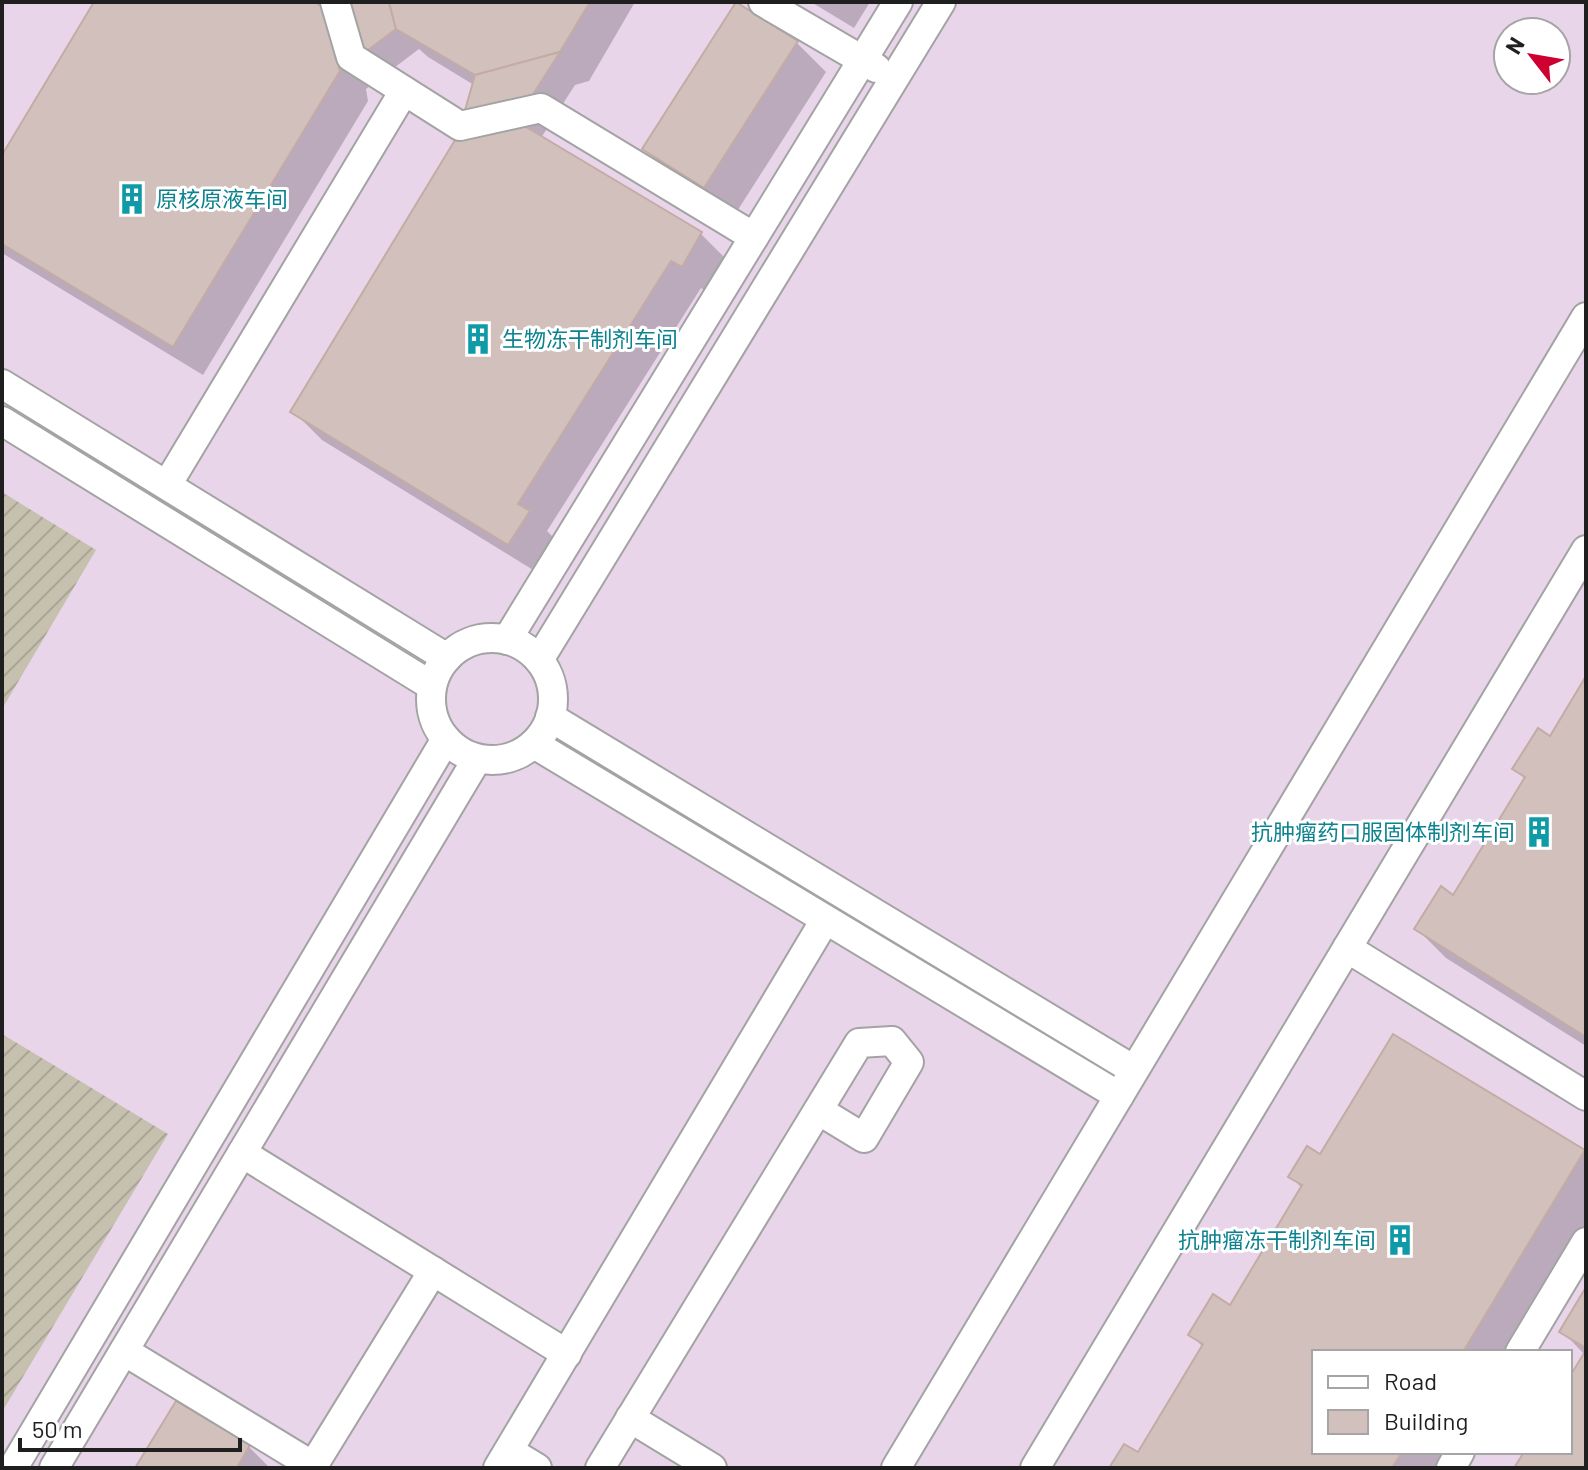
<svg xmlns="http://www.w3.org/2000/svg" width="1588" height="1470" font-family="Barlow,'Noto Sans SC',sans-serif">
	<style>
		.industrial { fill: #e9d5ea; fill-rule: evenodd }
		.construction { fill: url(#construction-furrows) }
		.shadow { fill: #0003 }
		.building { fill: #d1c0bc; stroke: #c4aba5; stroke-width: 2 }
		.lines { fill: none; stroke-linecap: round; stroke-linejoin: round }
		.minor-casing { stroke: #a3a3a3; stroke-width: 32 }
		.minor { stroke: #fff; stroke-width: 28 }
		.labels { text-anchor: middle; stroke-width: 6; stroke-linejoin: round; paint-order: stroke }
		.culture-label { font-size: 22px; fill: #0d838f; stroke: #fff; text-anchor: start }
	</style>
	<defs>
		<pattern id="construction-furrows" width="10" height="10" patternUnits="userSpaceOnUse" patternTransform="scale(2)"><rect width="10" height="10" fill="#c6c0ae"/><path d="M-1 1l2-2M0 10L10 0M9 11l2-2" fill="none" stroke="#aaa595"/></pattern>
	</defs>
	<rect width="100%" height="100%" fill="#f0e9e4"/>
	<path class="industrial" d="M2,2h1584v1466h-1584zM1508,32h48v48h-48zM1314,1352h256v100h-256z"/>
	<g class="construction">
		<polygon points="2,492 96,550 2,709"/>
		<polygon points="2,1034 168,1134 2,1412"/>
	</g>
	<g class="shadow">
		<polygon points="97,2 310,2 327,12 336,2 635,2 589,81 575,85 541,138 701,234 730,263 711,295 701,288 547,531 558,542 538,573 322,440 293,411 460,136 474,85 428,57 419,49 366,89 368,101 203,375 2,253 2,159"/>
		<polygon points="811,2 870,2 854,28"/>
		<polygon points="737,4 797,43 826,72 734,216 673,178 644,148"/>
		<polygon points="1586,680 1586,1046 1446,958 1417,929 1454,897 1526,780 1515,769 1551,738"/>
		<polygon points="1584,1151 1586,1153 1586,1225 1510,1352 1314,1352 1314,1452 1469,1452 1438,1468 1112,1468 1138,1455 1203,1347 1191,1335 1231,1307 1302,1188 1291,1177 1321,1157"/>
		<polygon points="1586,1291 1586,1468 1517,1468 1526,1452 1570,1452 1570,1380 1585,1355 1562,1331"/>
		<polygon points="177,1404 249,1447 270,1468 138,1468"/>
	</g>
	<g class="building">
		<polygon points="94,2 314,2 328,10 340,71 173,347 2,244 2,155"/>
		<polygon points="333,2 389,2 396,29 340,71 328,10"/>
		<polygon points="389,2 590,2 560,52 475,75 396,29"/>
		<polygon points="736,2 798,41 704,188 642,149"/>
		<polygon points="560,52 516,121 458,135 475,75"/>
		<polygon points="516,121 702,232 682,267 671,261 518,504 530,511 508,545 290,412 458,135"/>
		<polygon points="1586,676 1586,1037 1414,929 1441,886 1453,895 1525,777 1512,769 1538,728 1550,736"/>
		<polygon points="1393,1034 1585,1150 1463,1352 1314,1352 1314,1452 1402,1452 1392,1468 1109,1468 1124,1444 1138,1452 1203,1344 1188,1335 1213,1294 1230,1305 1302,1185 1288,1177 1307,1146 1320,1154"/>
		<polygon points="1586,1287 1586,1348 1559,1332"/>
		<polygon points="1586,1350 1586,1468 1514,1468 1524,1452 1570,1452 1570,1376"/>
		<polygon points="176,1401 250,1445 237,1468 135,1468"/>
	</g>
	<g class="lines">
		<defs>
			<g id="minor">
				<polyline points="335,2 351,57 460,126 541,108 754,237"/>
				<polyline points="763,2 876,68"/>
				<polyline points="2,384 447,658"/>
				<polyline points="2,421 432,686"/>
				<polyline points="167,485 404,91"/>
				<circle cx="492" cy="699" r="61"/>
				<polyline points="507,640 898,2"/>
				<polyline points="539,660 941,2"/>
				<polyline points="550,717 1134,1070"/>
				<polyline points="534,744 1119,1096"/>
				<polyline points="1347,948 1586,1096"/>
				<polyline points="242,1153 567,1354"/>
				<polyline points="124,1351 313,1466 433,1271"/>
				<polyline points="1520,1352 1586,1242"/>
				<polyline points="630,1418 712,1468"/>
				<polyline points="509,1451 537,1468"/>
				<polyline points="13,1468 446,739"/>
				<polyline points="54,1468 477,759"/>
				<polyline points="498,1468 825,920"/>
				<polyline points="600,1468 859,1043 892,1041 909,1062 864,1138 818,1110"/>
				<polyline points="896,1468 1586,317"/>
				<polyline points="1035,1468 1586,550"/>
				<polyline points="1451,1468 1460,1452"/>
			</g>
		</defs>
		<use href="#minor" class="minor-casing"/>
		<use href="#minor" class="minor"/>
	</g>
	<defs>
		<symbol id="building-bare" viewBox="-9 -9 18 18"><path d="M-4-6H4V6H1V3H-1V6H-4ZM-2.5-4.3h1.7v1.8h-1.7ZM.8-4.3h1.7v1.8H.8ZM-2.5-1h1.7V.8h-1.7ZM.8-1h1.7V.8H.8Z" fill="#0f9aa8" stroke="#fff" stroke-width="2.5" paint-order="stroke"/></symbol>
	</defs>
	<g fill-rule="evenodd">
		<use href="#building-bare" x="110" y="177" width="44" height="44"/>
		<use href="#building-bare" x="456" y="317" width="44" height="44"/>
		<use href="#building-bare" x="1517" y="810" width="44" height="44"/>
		<use href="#building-bare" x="1378" y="1218" width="44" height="44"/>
	</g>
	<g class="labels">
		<g class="culture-label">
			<text x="156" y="207">原核原液车间</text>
			<text x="502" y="347">生物冻干制剂车间</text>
			<text x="1515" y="840" text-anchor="end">抗肿瘤药口服固体制剂车间</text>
			<text x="1376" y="1248" text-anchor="end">抗肿瘤冻干制剂车间</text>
		</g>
	</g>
	<rect width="1588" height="1470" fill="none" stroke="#1f1f1f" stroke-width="8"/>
	<rect x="1312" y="1350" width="260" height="104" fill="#ffffff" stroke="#a5a5a5" stroke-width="2"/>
	<rect x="1328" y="1376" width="40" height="12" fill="#ffffff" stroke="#a5a5a5" stroke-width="2"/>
	<text x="1384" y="1390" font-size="24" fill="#1f1f1f">Road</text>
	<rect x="1328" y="1410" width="40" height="24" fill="#d1c0bc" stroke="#a5a5a5" stroke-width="2"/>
	<text x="1384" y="1430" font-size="24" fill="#1f1f1f">Building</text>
	<g transform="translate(1532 56) rotate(301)"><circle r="38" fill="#ffffff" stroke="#a5a5a5" stroke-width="2"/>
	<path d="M0-6L14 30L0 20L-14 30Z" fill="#cd0031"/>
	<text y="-12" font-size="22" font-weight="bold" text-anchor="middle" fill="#1f1f1f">N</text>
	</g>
	<path d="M20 1438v12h220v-12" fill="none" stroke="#1f1f1f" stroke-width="4"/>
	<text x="32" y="1438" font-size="24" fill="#1f1f1f" stroke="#ffffff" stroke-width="6" paint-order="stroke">50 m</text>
</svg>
